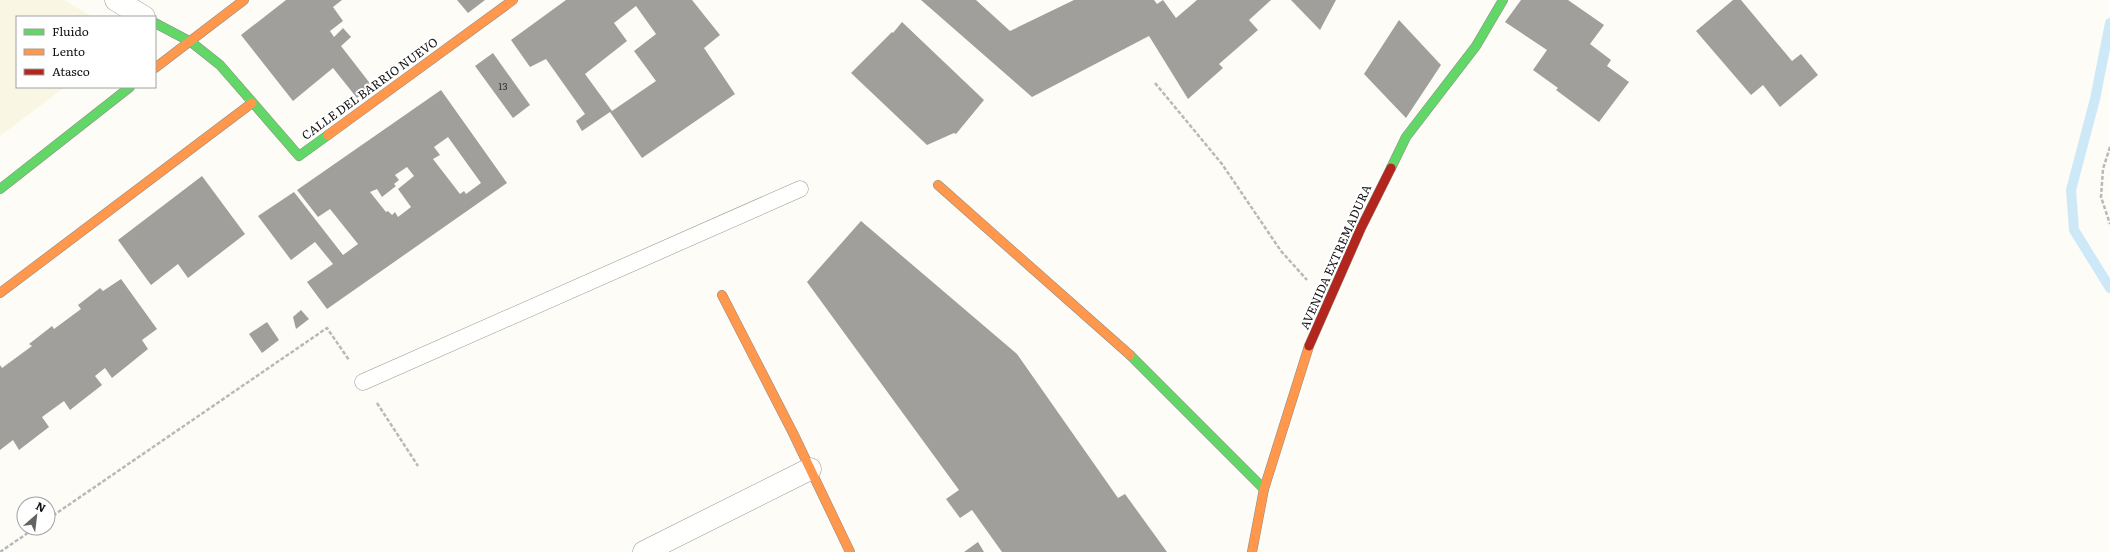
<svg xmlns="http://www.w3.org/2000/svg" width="2110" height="552" font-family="Literata,serif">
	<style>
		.farmland { fill: #f9f7e4 }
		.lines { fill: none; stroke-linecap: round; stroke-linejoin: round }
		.stream { stroke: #cde8f7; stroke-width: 10 }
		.building { fill: #a19f9c; fill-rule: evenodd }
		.lane-casing { stroke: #979795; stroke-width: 17 }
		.street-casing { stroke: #979795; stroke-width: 23 }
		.fast-casing { stroke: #8e8d8b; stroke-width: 10 }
		.slow-casing { stroke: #8e8d8b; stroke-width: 10 }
		.jam-casing { stroke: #8e8d8b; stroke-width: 10 }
		.path { stroke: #b9b9b8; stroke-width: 2.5; stroke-dasharray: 4 2; stroke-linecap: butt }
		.lane { stroke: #fffffe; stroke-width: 16 }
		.street { stroke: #fffffe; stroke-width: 22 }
		.fast { stroke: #63d668; stroke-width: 9 }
		.slow { stroke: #ff974d; stroke-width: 9 }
		.jam { stroke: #b3261e; stroke-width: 9 }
		.labels { text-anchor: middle; stroke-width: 4; stroke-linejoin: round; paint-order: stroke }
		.number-label { font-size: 10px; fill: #353434 }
		.street-label { font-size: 12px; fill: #111; stroke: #fff }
	</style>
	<rect width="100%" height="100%" fill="#fdfcf7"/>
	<polygon class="farmland" points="0,0 64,0 93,17 17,17 17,87 65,87 0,136"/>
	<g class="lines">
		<polyline class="stream" points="2110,23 2095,99 2071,190 2074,230 2110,288"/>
	</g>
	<g class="building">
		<polygon points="286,0 342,0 333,7 343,21 330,31 334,37 343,28 351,37 341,46 372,86 357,98 333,68 293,101 241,35"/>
		<polygon points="457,0 485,0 468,13"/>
		<path d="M566,0h126l28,35 -16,13 31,46 -93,64 -32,-46 -28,19 -6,-10 9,-7 -39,-55 -16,8 -19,-27zM636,6l20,28 -22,17 22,30 -44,30 -27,-37 42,-33 -13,-18z"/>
		<polygon points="921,0 976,0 1010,31 1074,0 1154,0 1157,4 1163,0 1176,18 1197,0 1271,0 1249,20 1258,30 1219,64 1223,68 1188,99 1149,36 1032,97"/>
		<polygon points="1291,0 1336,0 1320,30"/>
		<polygon points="1521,0 1568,0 1604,25 1590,44 1611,60 1607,66 1629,82 1599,122 1556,90 1558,88 1533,70 1547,50 1505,22"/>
		<polygon points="1733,0 1741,0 1792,61 1801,54 1818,75 1780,107 1763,85 1751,95 1696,31"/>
		<polygon points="1399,20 1441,65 1406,118 1364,74"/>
		<polygon points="902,22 984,100 956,134 954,133 927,145 851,73 892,32 893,33"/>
		<polygon points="493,53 530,105 513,118 475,66"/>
		<path d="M441,90l66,93 -180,126 -20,-27 26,-18 -18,-22 -24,18 -33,-44 36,-24 49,63 15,-11 -28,-35 -12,8 -21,-27zM448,137l33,46 -15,11 -2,-3 -4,3 -27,-35 7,-4 -6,-8zM407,167l7,9 -16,13 13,18 -13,10 -3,-5 -3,3 -4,-4 -2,1 -16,-20 7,-3 5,8 14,-11 -2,-2 5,-4 -4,-5z"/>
		<polygon points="202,176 245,234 188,278 178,264 151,285 118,240"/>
		<polygon points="861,221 1017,354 1118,498 1125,494 1167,552 1002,552 972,510 960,518 946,499 959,490 807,282"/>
		<polygon points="121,279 157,329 142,340 148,349 112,378 105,368 95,376 102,385 70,410 64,401 42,417 49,427 19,450 13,440 0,450 0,365 2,368 32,346 29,344 47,330 52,326 54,329 81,309 78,305 100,288 103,291"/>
		<polygon points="301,310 309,319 296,329 293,317"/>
		<polygon points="267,322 279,340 262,353 249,334"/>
		<polygon points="978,542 984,552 964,552"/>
	</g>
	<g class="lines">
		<defs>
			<polyline id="lane" points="363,382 800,189"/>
			<g id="street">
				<polyline points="116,0 144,17"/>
				<polyline points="644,552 810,469"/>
			</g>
			<g id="fast">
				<polyline points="155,23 191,42 220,65 299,156 328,135"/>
				<polyline points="1391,168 1406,137 1476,46 1503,0"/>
				<polyline points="0,189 130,87"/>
				<polyline points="1130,355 1264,489"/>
			</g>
			<g id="slow">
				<polyline points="155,68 244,0"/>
				<polyline points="328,135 513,0"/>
				<polyline points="938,185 1130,355"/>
				<polyline points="0,293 252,103"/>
				<polyline points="722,295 793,433 850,552"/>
				<polyline points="1252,552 1264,489 1309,346"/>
			</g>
			<polyline id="jam" points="1309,346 1361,228 1391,168"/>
		</defs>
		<use href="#lane" class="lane-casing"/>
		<use href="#street" class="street-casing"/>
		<use href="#fast" class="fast-casing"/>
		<use href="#slow" class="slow-casing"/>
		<use href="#jam" class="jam-casing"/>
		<g class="path">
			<polyline points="1155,83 1222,164 1281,251 1307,280"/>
			<polyline points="2110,147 2103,169 2101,197 2110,224"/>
			<polyline points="377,403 418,466"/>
			<polyline points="48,519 327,328 349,360"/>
			<polyline points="0,552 35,528"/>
		</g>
		<use href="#lane" class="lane"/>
		<use href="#street" class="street"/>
		<use href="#fast" class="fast"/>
		<use href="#slow" class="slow"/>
		<use href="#jam" class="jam"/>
	</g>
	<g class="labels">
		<g class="number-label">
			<text x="503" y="90">13</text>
		</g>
		<g class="street-label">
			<text transform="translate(370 89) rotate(-36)" y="4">CALLE DEL BARRIO NUEVO</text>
			<text transform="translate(1336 257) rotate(-66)" y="4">AVENIDA EXTREMADURA</text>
		</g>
	</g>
	<rect x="16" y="16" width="140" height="72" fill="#ffffff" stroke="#a0a0a0"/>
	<rect x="24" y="29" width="20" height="6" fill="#63d668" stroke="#a0a0a0"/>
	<text x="52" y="36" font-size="12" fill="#111111">Fluido</text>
	<rect x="24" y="49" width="20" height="6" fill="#ff974d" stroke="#a0a0a0"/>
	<text x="52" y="56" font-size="12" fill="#111111">Lento</text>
	<rect x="24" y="69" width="20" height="6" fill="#b3261e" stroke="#a0a0a0"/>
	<text x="52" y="76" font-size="12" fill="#111111">Atasco</text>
	<g transform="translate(36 516) rotate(28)"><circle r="19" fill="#ffffff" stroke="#a0a0a0"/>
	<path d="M0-3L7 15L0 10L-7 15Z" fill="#646362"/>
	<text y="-6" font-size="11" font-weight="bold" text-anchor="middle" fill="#111111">N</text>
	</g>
</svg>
